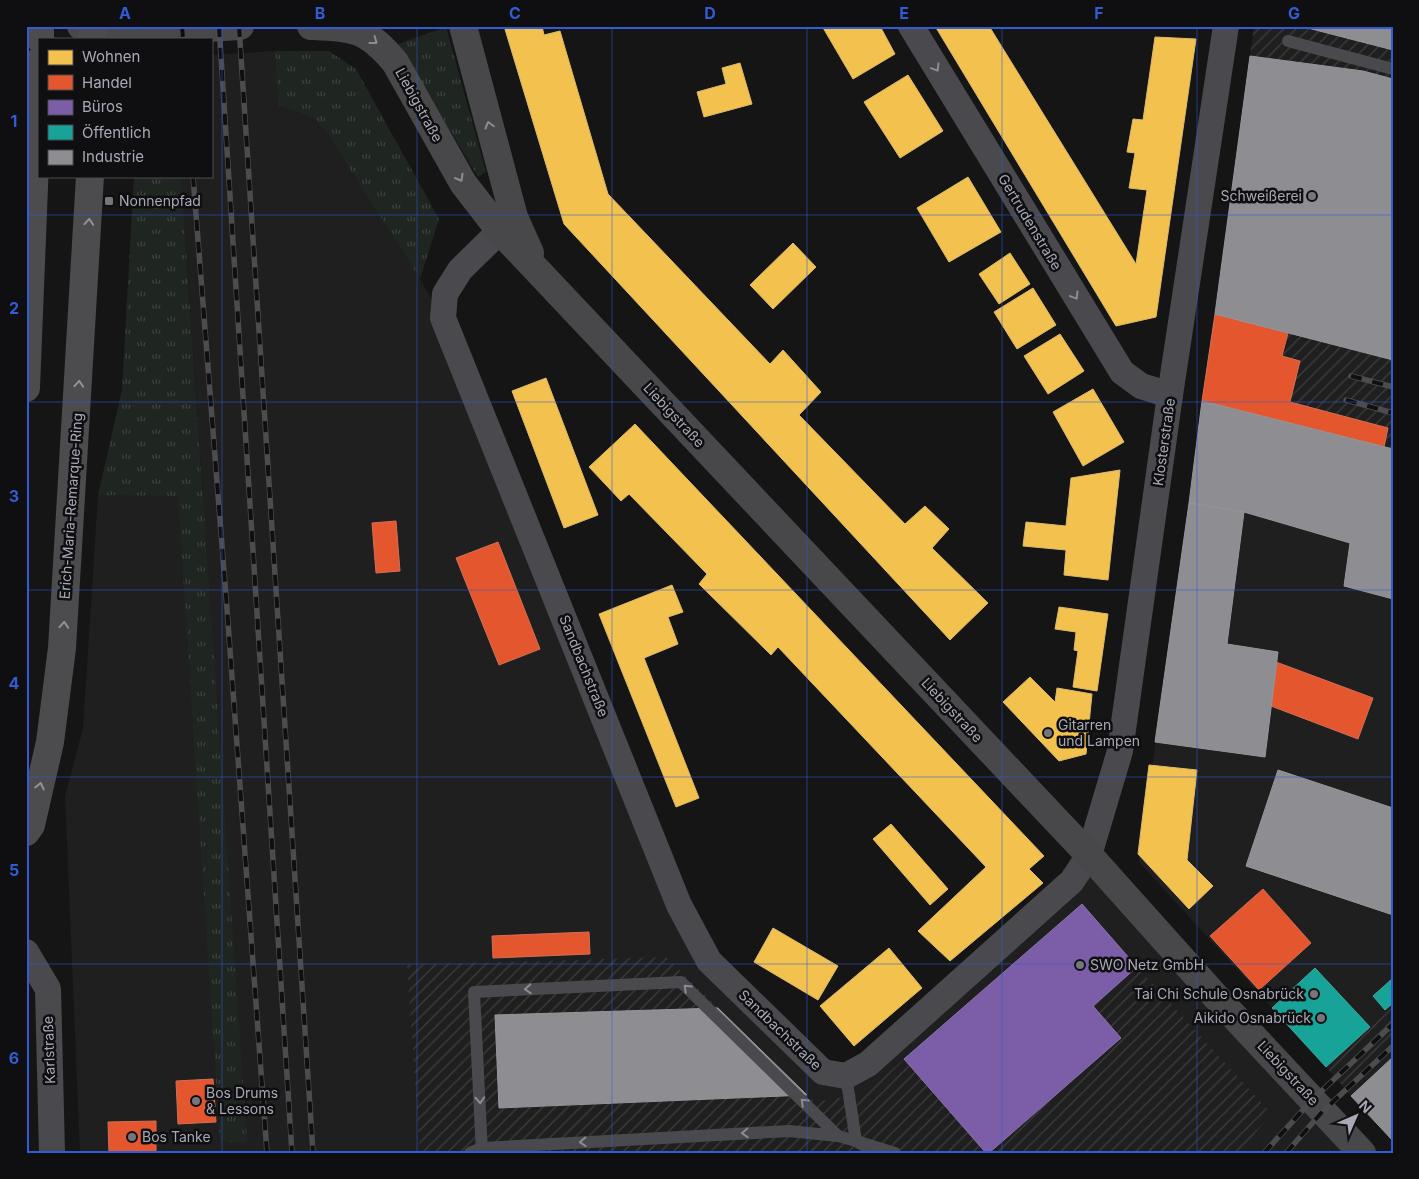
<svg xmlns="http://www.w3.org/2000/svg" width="1419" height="1179" font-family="Inter,sans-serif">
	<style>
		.built { fill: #1f1f20 }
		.industrial { fill: url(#industrial-furrows) }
		.grass { fill: url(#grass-tufts) }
		.homes { fill: #f2c14e; stroke: #dcba6d }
		.shops { fill: #e4572e; stroke: #d27056 }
		.offices { fill: #7b5ea7; stroke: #8874ab }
		.public { fill: #17a398; stroke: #42a5a0 }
		.industry { fill: #8d8d92; stroke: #95959c }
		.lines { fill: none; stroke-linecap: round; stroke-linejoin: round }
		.lane { stroke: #4a4a4e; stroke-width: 12 }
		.street { stroke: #4a4a4e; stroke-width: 26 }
		.secondary { stroke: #48484b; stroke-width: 28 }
		.primary { stroke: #4c4c4f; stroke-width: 28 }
		.rail-casing { stroke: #4b4c4e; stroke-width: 5.5 }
		.rail { stroke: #0f0f11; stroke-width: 4; stroke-dasharray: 11; stroke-linecap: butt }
		.oneway { stroke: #8b8c94 }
		.oneway2 { stroke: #8c8c95 }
		.oneway3 { stroke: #91929b }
		.grid { fill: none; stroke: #325cd3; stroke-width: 1; stroke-opacity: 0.55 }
		.poi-dot { fill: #75757c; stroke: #0f0f11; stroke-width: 2 }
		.labels { text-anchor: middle; stroke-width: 5; stroke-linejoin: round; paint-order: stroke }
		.street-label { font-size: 14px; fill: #a8a9b4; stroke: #0f0f11 }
		.poi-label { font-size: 14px; fill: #a8a9b4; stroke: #0f0f11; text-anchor: start }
		.neatline { fill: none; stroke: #325cd3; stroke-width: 2 }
		.grid-label { font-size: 16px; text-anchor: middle; font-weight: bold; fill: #325cd3 }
	</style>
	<defs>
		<pattern id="industrial-furrows" width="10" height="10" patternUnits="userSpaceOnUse" patternTransform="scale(1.25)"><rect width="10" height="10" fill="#1f1f20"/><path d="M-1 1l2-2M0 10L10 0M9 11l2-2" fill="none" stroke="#3d3d3e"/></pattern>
		<pattern id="grass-tufts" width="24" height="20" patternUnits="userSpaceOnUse" patternTransform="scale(1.25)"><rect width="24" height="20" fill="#1f2520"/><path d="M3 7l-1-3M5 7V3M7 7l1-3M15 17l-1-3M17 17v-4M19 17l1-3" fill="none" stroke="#3d423e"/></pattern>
	</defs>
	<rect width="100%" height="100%" fill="#151515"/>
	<g class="built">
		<polygon points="275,51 278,105 313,118 327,133 420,279 443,318 709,961 846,1076 1089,855 1362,1153 80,1153 65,796 83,728 98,495 203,495 181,176 211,176 211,55"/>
		<polygon points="1393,449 1393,1006 1326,1067 1139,862 1189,503"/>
	</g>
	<g class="industrial">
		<polygon points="1254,26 1393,26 1393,449 1202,401"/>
		<polygon points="666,957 815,1102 866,1093 904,1059 986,1153 420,1153 407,965"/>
		<polygon points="1137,967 1271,1113 1240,1153 989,1153 1121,1038 1093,1006"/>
		<polygon points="1393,1006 1393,1057 1351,1096 1326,1067"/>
	</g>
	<g class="grass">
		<polygon points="446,27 486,172 478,177 398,44"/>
		<polygon points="275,51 329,51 356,69 439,219 420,279 327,133 313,118 278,105"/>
		<polygon points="134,176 181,176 247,1142 220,1142 178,496 98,495 122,390"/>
	</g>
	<g class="homes">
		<polygon points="504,26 542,26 544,35 560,31 608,194 770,364 783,350 821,392 799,415 905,524 925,506 949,529 932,548 988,603 950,640 564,224"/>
		<polygon points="822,26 880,26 895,54 853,79"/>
		<polygon points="935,26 989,26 1136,264 1147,190 1129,188 1135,153 1127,152 1133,119 1143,120 1155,37 1196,39 1156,317 1116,326"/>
		<polygon points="740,63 752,104 704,117 697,92 726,84 722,68"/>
		<polygon points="908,75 943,131 900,158 864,102"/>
		<polygon points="968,177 1001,232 949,262 917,208"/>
		<polygon points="793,243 816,267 773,309 750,285"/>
		<polygon points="1010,253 1030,284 999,304 979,274"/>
		<polygon points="1033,288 1056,325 1017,349 994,312"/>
		<polygon points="1060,334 1084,371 1048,394 1024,356"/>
		<polygon points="546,378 598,515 564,528 512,391"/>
		<polygon points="1093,389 1124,442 1083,466 1053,412"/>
		<polygon points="635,424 1044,856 1029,869 1043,883 950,961 918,931 986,867 778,647 771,655 699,584 707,574 629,494 621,501 589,467"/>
		<polygon points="1120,470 1108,580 1064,575 1066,550 1023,546 1026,522 1066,526 1071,478"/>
		<polygon points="672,585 683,612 668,617 678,644 644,658 699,798 676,807 599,614"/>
		<polygon points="1059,607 1108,614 1097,691 1073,687 1078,651 1074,650 1076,632 1055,629"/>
		<polygon points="1030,677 1055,702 1057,688 1092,694 1086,754 1059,761 1003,702"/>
		<polygon points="1149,765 1197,770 1187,860 1213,886 1189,909 1138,854"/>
		<polygon points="891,824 948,889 930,905 873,839"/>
		<polygon points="773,928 838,966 818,1000 754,962"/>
		<polygon points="889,948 922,988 854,1046 820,1006"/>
	</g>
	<g class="shops">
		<polygon points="1215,314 1288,333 1282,356 1300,361 1290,402 1388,428 1384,447 1202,401"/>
		<polygon points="396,521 400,571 376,573 372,523"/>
		<polygon points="498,542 540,649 499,665 456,558"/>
		<polygon points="1276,662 1373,698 1358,739 1271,706"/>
		<polygon points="1263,889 1311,943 1259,990 1210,936"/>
		<polygon points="589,932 590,954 493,958 492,936"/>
		<polygon points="213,1079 216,1122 178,1124 176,1081"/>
		<polygon points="156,1121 156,1153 109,1153 108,1122"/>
	</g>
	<polygon class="offices" points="1082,904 1137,967 1093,1006 1121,1038 989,1153 986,1153 904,1059"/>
	<g class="public">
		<polygon points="1315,968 1370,1027 1326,1067 1272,1008"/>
		<polygon points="1393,978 1393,1003 1385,1010 1373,996"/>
	</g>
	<g class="industry">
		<polygon points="1300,26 1393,26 1393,50"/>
		<polygon points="1250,56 1363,71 1393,79 1393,360 1215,314"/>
		<polygon points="1202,401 1393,449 1393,599 1344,586 1350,543 1244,512 1189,503"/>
		<polygon points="1189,503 1244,512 1227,644 1278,652 1265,757 1155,742"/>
		<polygon points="1278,770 1393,808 1393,915 1246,866"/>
		<polygon points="718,1008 807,1095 499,1108 495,1015"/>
		<polygon points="1393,1057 1393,1141 1351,1096"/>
	</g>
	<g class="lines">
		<g class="lane">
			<polyline points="1288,41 1393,69"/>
			<polyline points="846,1076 856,1141 895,1153"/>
			<polyline points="470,1153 481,1148 789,1131 838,1136 856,1141 877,1153"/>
			<polyline points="482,1153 474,992 681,982 838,1136"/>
		</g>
		<g class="street">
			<polyline points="911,26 1122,372 1141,386 1170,395"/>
			<polyline points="514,217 460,270 445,294 443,318 679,905 709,961 823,1072 846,1076 868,1064 1072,881 1089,855 1120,751 1170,395 1226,26"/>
			<polyline points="26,952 48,989 52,1153"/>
		</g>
		<g class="secondary">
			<polyline points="81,26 93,35 240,26"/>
			<path d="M311,26c44,2 55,2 84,36l68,121 37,48 589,624 127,142 146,156"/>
			<polyline points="463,26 514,217 530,253"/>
		</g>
		<g class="primary">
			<polyline points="40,39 40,26"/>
			<polyline points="92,39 93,26"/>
			<polyline points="26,388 39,61"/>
			<polyline points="26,832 31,825 50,742 62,648 90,176"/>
		</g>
		<defs>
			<g id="rail">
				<polyline points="182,26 183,39"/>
				<polyline points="219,26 292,1153"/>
				<polyline points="239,26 313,1153"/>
				<polyline points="193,176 227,609 267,1153"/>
				<polyline points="1351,376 1393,387"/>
				<polyline points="1346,400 1393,413"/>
				<polyline points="1264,1153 1313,1099 1393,1024"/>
				<polyline points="1286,1153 1323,1111 1393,1046"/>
			</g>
		</defs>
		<use href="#rail" class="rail-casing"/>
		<use href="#rail" class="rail"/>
	</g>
	<defs><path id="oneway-chevron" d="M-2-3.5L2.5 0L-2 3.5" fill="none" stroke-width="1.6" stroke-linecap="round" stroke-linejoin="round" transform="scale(1.25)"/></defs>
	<g class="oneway">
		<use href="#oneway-chevron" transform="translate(374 41) rotate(37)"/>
		<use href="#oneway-chevron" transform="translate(489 125) rotate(-105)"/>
		<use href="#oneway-chevron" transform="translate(460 178) rotate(60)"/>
	</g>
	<g class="oneway2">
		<use href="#oneway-chevron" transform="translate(936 68) rotate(59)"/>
		<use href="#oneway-chevron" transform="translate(1075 296) rotate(59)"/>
		<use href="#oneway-chevron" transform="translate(687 988) rotate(-136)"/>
		<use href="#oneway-chevron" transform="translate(528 989) rotate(177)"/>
		<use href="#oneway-chevron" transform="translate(480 1100) rotate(87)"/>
		<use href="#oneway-chevron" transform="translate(804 1102) rotate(-136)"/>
		<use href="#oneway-chevron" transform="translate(745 1133) rotate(177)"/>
		<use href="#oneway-chevron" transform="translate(583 1142) rotate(177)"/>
	</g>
	<g class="oneway3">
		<use href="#oneway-chevron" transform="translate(89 222) rotate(-86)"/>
		<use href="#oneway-chevron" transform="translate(79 384) rotate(-86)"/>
		<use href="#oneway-chevron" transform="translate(64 625) rotate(-86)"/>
		<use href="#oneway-chevron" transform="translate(40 786) rotate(-77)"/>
	</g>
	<path class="grid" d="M222,26v1127M417,26v1127M612,26v1127M807,26v1127M1002,26v1127M1197,26v1127M26,215h1367M26,402h1367M26,590h1367M26,777h1367M26,964h1367"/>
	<g class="poi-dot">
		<circle cx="1312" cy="196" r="5"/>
		<rect x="104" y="196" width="10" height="10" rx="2.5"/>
		<circle cx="1048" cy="733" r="5"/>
		<circle cx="1080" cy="965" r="5"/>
		<circle cx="1314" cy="994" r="5"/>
		<circle cx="1321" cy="1018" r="5"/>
		<circle cx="196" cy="1101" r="5"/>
		<circle cx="132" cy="1137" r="5"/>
	</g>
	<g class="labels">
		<g class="street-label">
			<text transform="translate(419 105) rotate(61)" y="5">Liebigstraße</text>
			<text transform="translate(1030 222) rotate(59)" y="5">Gertrudenstraße</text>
			<text transform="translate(674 415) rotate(47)" y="5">Liebigstraße</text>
			<text transform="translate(1164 442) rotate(-82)" y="5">Klosterstraße</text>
			<text transform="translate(71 506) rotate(-86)" y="5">Erich-Maria-Remarque-Ring</text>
			<text transform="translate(584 666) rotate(68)" y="5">Sandbachstraße</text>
			<text transform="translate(952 710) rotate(47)" y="5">Liebigstraße</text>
			<text transform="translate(780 1030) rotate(44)" y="5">Sandbachstraße</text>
			<text transform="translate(49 1050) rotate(-92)" y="5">Karlstraße</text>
			<text transform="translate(1288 1073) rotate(47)" y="5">Liebigstraße</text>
		</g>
		<g class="poi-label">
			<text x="1302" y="201" text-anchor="end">Schweißerei</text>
			<text x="119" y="206">Nonnenpfad</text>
			<text x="1058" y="730">Gitarren<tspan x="1058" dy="16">und Lampen</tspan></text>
			<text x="1090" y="970">SWO Netz GmbH</text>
			<text x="1304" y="999" text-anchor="end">Tai Chi Schule Osnabrück</text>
			<text x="1311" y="1023" text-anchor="end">Aikido Osnabrück</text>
			<text x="206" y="1098">Bos Drums<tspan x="206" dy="16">&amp; Lessons</tspan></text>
			<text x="142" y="1142">Bos Tanke</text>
		</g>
	</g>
	<rect width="1419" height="1179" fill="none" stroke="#0f0f11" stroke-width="55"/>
	<rect x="38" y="38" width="175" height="140" fill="#0f0f11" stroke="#4c4d52"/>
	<rect x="48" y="50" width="25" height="15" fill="#f2c14e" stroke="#4c4d52"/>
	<text x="82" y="62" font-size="15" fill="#a8a9b4">Wohnen</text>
	<rect x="48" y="75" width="25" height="15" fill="#e4572e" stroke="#4c4d52"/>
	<text x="82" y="88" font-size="15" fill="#a8a9b4">Handel</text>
	<rect x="48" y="100" width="25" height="15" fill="#7b5ea7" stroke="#4c4d52"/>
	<text x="82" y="112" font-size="15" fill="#a8a9b4">Büros</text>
	<rect x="48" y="125" width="25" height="15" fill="#17a398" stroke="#4c4d52"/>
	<text x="82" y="138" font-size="15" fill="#a8a9b4">Öffentlich</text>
	<rect x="48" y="150" width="25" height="15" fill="#8d8d92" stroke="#4c4d52"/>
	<text x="82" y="162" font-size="15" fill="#a8a9b4">Industrie</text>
	<g transform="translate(1356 1116) rotate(45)" stroke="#0f0f11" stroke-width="4" paint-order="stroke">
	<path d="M0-4L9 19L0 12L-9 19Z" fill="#a8a9b4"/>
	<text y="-8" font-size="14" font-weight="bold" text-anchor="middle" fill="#a8a9b4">N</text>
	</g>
	<rect x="28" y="28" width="1364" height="1124" class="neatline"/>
	<g class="grid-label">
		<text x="125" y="19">A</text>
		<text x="320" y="19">B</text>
		<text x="515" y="19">C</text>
		<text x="710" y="19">D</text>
		<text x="904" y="19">E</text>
		<text x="1099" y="19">F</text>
		<text x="1294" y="19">G</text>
		<text x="14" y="127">1</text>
		<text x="14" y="314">2</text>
		<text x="14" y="502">3</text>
		<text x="14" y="689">4</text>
		<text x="14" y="876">5</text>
		<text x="14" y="1064">6</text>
	</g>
</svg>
